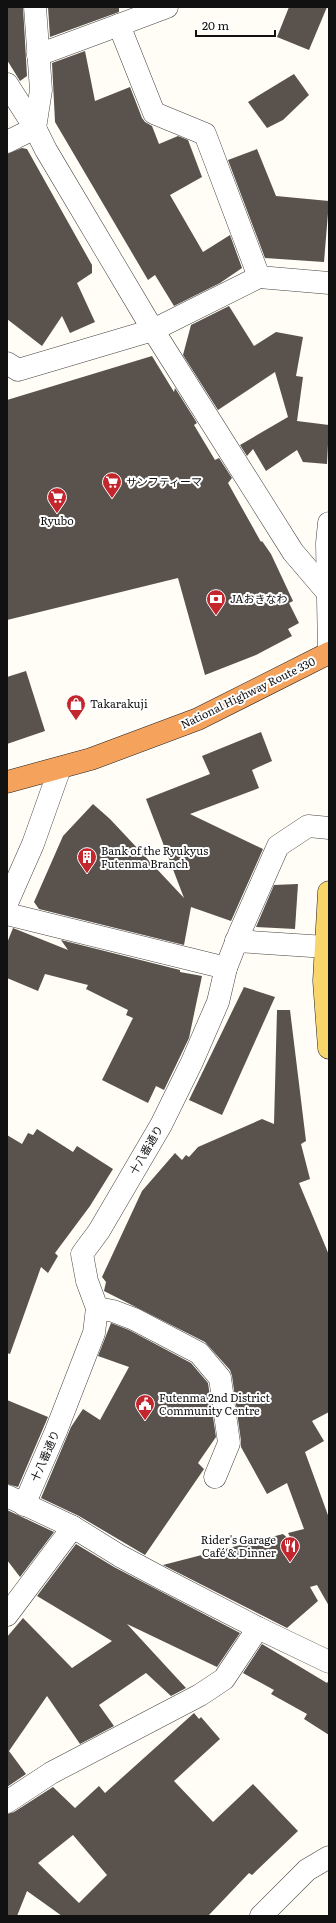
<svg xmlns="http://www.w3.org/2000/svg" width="336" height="1923" font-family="Literata,'Noto Sans JP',serif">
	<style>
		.building { fill: #5a524d; fill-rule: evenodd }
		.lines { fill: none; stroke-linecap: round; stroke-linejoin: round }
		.minor-casing { stroke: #444; stroke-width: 23 }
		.major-casing { stroke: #222; stroke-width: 23 }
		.highway-casing { stroke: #222; stroke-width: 23 }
		.minor { stroke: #fff; stroke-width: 22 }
		.major { stroke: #f9d66b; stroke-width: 22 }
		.highway { stroke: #f5a25d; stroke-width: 22 }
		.labels { text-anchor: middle; stroke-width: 4; stroke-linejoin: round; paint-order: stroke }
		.poi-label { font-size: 11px; fill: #111; stroke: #fff; text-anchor: start }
		.street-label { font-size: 11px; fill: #111; stroke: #fff }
	</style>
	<rect width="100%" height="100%" fill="#fffdf5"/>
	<g class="building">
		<polygon points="7,7 23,7 27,76 20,81 7,60"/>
		<polygon points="48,7 119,7 119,12 50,37"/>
		<polygon points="289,7 327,7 309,50 277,37"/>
		<polygon points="85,51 95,101 130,87 142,118 145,122 152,126 159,144 178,136 188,140 202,177 170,195 203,252 230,235 242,268 220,283 174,306 155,275 148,280 55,122 52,63"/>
		<polygon points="294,74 309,95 283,120 267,128 248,102"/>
		<polygon points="22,148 27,149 92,265 92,273 77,283 95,322 70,333 62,316 42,346 7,319 7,154"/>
		<polygon points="257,149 276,196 329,201 324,262 265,258 228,160"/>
		<polygon points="229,306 254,346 276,332 303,337 296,376 303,377 297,421 329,425 327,464 303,462 297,450 266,471 253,449 247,456 240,445 288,417 275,372 218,410 183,355 191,325"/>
		<polygon points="152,356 174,392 175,388 197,423 194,425 215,460 219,458 232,478 228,483 261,542 262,541 271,554 293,601 289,603 299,623 288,629 292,636 256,655 205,675 178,578 7,620 7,400"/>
		<polygon points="26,671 45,731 7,744 7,677"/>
		<polygon points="261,732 272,761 252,770 259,788 190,814 263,849 231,921 191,907 184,945 39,909 34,902 63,836 93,804 110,819 184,898 146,799 210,774 202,756"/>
		<polygon points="298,884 295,929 256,927 274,885"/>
		<polygon points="13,928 68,950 61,940 180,970 180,972 202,976 189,1038 164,1090 156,1086 148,1103 102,1080 133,1018 126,1015 128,1010 86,989 88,985 45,974 38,991 7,978 7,943"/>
		<polygon points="244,987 275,997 222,1115 189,1100"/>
		<polygon points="277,1010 290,1010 306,1141 301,1144 310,1179 299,1183 329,1255 329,1412 312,1421 324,1441 305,1452 329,1518 329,1606 317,1585 310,1587 318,1601 287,1628 163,1565 283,1534 294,1544 288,1533 304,1529 287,1483 267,1494 241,1447 241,1441 232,1376 230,1370 205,1342 104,1291 106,1282 102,1277 142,1191 175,1153 182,1160 186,1155 189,1157 198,1147 262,1119 274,1124"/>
		<polygon points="37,1129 73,1152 77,1146 113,1169 90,1206 55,1253 58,1256 48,1273 41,1267 10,1354 7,1353 7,1135 22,1144 28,1133 33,1135"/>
		<polygon points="111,1323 129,1330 191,1363 208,1383 216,1437 198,1463 204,1469 145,1555 79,1516 41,1498 71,1427 83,1409 100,1420 129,1367 98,1356"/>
		<polygon points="7,1400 48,1417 18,1487 7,1484"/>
		<polygon points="7,1510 54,1532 20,1577 7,1560"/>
		<polygon points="76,1544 114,1567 240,1633 217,1667 127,1624 186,1688 171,1696 146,1673 99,1705 114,1726 80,1744 47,1696 9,1751 26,1774 7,1787 7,1637 23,1618 72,1668 112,1641 37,1596"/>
		<polygon points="262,1644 327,1683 329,1680 329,1735 304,1719 307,1714 271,1694 274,1690 243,1673"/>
		<path d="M194,1713l5,6 2,-2 19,22 -46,42 39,41 40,-38 45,47 -46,44 -3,-2 -41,43h-146l-35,-25 -10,25h-10v-102l7,-2 39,-25 22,21 24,-22 6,7zM73,1835l34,40 -28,28 -41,-40z"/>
	</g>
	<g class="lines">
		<defs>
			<g id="minor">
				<polyline points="35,7 41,90 35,128"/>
				<polyline points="119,25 167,7"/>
				<polyline points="38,55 119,25 154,113 205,134 259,277"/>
				<polyline points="7,84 35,128 46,150 153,330 293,552 328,593"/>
				<polyline points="7,142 35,128"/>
				<polyline points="7,363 18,370 153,330 259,277 329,283"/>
				<polyline points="329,653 327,543 329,523"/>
				<polyline points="7,903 33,844 60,768"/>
				<polyline points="7,914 226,968"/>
				<polyline points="236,941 326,947"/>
				<polyline points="97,1308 113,1311 134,1319 199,1353 220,1378 229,1443 215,1477"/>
				<polyline points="7,1496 73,1527 120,1556 165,1580 258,1628 329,1662"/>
				<polyline points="24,1505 56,1431 94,1333 97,1308 87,1281 82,1254 99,1231 161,1125 192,1062 218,1002 226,968 240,932 278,846 308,826 329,828"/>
				<polyline points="7,1615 73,1527"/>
				<polyline points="7,1802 51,1773 200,1695 224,1679 258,1628"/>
				<polyline points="261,1916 307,1870 329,1857"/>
			</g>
			<polyline id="major" points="329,892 324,981 329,1048"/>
			<polyline id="highway" points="7,782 91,759 198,719 329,653"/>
		</defs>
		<use href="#minor" class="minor-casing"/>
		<use href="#major" class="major-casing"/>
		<use href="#highway" class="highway-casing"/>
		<use href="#minor" class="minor"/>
		<use href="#major" class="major"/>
		<use href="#highway" class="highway"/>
	</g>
	<defs>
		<symbol id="supermarket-pin" viewBox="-11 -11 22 30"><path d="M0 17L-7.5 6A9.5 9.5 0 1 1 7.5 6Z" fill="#c4262e" stroke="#fff"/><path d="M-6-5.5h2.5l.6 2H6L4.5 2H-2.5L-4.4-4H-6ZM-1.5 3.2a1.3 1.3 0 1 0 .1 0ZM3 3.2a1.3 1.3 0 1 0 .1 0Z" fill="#fff"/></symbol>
		<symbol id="bank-pin" viewBox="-11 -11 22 30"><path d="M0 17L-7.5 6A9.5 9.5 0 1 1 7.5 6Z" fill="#c4262e" stroke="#fff"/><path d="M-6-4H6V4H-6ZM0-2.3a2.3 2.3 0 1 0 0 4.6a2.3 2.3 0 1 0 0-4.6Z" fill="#fff"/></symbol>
		<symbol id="shop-pin" viewBox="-11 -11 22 30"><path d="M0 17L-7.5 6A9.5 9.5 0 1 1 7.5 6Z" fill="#c4262e" stroke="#fff"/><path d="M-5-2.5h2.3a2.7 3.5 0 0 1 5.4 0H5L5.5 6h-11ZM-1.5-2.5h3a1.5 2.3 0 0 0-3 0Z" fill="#fff"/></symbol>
		<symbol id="building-pin" viewBox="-11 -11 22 30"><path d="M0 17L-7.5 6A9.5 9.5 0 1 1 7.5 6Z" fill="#c4262e" stroke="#fff"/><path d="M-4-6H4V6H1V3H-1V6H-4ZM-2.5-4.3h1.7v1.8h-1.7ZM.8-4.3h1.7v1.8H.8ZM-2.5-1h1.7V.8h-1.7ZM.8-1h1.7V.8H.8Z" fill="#fff"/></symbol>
		<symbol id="civic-pin" viewBox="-11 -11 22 30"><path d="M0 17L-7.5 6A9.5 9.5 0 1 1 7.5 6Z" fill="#c4262e" stroke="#fff"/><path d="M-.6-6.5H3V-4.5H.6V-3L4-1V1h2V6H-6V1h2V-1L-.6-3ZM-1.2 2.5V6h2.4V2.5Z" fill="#fff"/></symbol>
		<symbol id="restaurant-pin" viewBox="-11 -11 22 30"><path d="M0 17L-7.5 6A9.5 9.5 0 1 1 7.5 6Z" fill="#c4262e" stroke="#fff"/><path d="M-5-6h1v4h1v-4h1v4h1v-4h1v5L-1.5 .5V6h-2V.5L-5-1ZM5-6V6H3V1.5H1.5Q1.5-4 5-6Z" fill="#fff"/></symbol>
	</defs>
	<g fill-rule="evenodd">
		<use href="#supermarket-pin" x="101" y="471" width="22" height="30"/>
		<use href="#supermarket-pin" x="46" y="486" width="22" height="30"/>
		<use href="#bank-pin" x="205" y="588" width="22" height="30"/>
		<use href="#shop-pin" x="65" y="693" width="22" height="30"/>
		<use href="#building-pin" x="76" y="846" width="22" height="30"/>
		<use href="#civic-pin" x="134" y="1393" width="22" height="30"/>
		<use href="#restaurant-pin" x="279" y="1535" width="22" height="30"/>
	</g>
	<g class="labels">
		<g class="poi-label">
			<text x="126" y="486">サンフティーマ</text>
			<text x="57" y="525" text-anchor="middle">Ryubo</text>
			<text x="230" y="603">JAおきなわ</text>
			<text x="90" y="708">Takarakuji</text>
			<text x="101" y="855">Bank of the Ryukyus<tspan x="101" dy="13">Futenma Branch</tspan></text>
			<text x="159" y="1402">Futenma 2nd District<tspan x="159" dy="13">Community Centre</tspan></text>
			<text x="276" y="1544" text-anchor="end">Rider's Garage<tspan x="276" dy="13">Café &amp; Dinner</tspan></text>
		</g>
		<g class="street-label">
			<text transform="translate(248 693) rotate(-26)" y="4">National Highway Route 330</text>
			<text transform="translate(146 1150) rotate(-60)" y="4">十八番通り</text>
			<text transform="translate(45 1456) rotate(-66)" y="4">十八番通り</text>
		</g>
	</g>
	<rect width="336" height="1923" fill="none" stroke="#111111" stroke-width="16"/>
	<path d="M196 30v6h79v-6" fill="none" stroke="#111111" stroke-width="2"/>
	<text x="202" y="30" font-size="12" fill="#111111" stroke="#ffffff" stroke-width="3" paint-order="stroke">20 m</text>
</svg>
